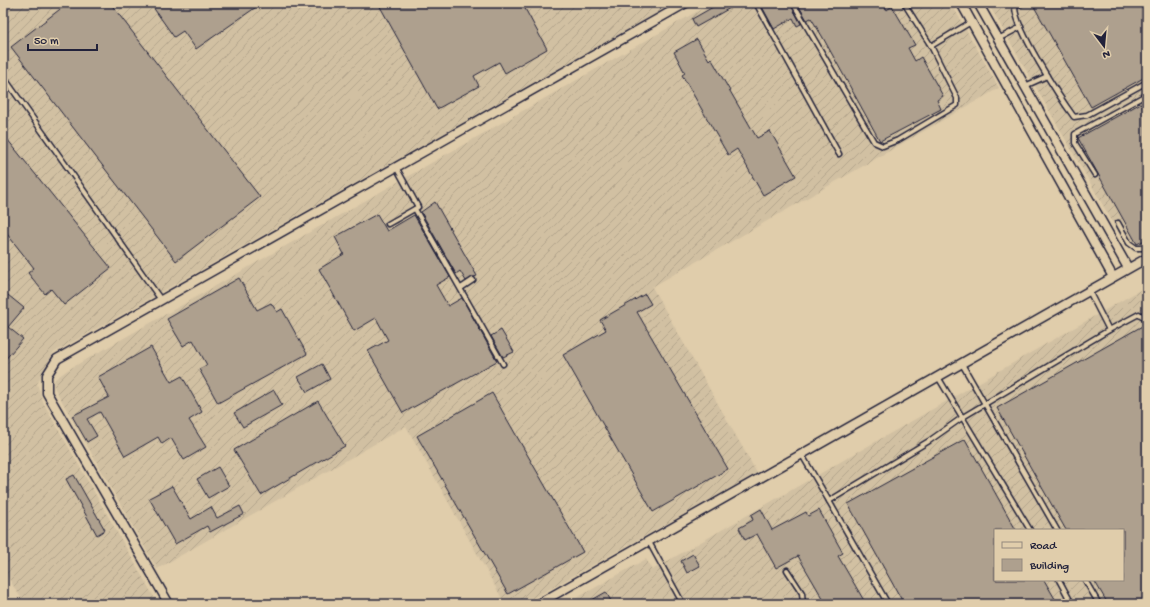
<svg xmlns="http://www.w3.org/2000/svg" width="1150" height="607" font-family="'Gochi Hand',sans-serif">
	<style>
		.industrial { fill: url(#industrial-furrows); fill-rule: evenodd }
		.building { fill: #aea08e; stroke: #22223b }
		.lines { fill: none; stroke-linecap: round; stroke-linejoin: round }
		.service-casing { stroke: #22223b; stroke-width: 7 }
		.minor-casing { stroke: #22223b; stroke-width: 11 }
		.service { stroke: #e0cdab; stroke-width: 4 }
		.minor { stroke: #e0cdab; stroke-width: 8 }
	</style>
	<defs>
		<pattern id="industrial-furrows" width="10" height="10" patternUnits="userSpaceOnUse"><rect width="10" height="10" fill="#d1c0a2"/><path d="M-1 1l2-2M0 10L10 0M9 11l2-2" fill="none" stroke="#b3a58c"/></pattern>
	</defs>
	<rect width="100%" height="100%" fill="#e0cdab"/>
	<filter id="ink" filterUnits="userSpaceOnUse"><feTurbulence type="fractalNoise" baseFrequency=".025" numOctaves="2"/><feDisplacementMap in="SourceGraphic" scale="8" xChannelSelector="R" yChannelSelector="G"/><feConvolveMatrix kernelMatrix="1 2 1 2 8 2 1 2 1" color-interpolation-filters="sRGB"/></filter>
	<g filter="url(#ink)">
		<g class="industrial">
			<polygon points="3,3 675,3 53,353 37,384 44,404 158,604 25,604 3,570"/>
			<polygon points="712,3 951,3 999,88 652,287 757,473 523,604 505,604 406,426 157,569 54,387 54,380 66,371"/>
			<polygon points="988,3 1147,3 1147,252 1134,252 1125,244"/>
			<path d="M1147,286v318h-581l80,-45 6,11zM995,530h128v50h-128z"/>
		</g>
		<g class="building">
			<polygon points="68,3 110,3 260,197 176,261 11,47"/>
			<polygon points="150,3 262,3 196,49 183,31 174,37"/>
			<polygon points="378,3 522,3 547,49 505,73 499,62 474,76 479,86 437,109"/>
			<polygon points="720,3 739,3 696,27 692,19"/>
			<polygon points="760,3 790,3 801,24 797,26 793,18 774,29"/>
			<polygon points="797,3 883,3 887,10 892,6 915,45 908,48 915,61 921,57 943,96 937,100 941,109 880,141 822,36 811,18 807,20"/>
			<polygon points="1032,3 1147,3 1147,76 1091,107"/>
			<polygon points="697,39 709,60 711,58 757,138 770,131 796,176 763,195 737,149 728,155 682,75 685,73 674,52"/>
			<polygon points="1141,103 1147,114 1147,239 1137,244 1078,138"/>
			<polygon points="3,134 111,268 64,305 51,289 45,294 28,273 34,268 3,229"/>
			<polygon points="435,202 477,276 474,277 466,281 460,271 456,274 421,212"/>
			<polygon points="377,214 387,231 414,215 450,277 436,285 448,306 462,298 497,361 403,413 368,351 388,340 376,318 354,331 319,269 344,254 335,237"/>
			<polygon points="239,278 257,310 271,303 277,312 282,309 307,354 218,403 199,369 207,365 193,340 183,346 167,319"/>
			<polygon points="3,291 24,308 8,327 23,339 3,362"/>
			<polygon points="645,294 651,304 637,312 728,469 653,512 563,355 606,330 600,320"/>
			<polygon points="1144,325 1147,330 1147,604 1108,604 1094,580 1123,580 1123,530 1066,530 997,408"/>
			<polygon points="501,330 514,352 503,357 491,336"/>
			<polygon points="151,347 171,382 182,376 202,412 189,420 206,447 184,460 171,438 162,444 158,437 125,456 100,412 87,419 97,436 87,442 72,416 109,397 98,377"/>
			<polygon points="322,364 330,379 307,392 298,377"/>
			<polygon points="274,390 282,405 243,427 234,413"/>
			<polygon points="492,393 583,552 508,594 417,436"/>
			<polygon points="318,401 345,446 261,495 234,450"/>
			<polygon points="965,439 1016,530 995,530 995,580 1044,580 1058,604 904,604 848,504"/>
			<polygon points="218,467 229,486 208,498 197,479"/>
			<polygon points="74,475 105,530 97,535 66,479"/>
			<polygon points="172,486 191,519 211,507 217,518 240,506 244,514 210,532 207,526 175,544 149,498"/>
			<polygon points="761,509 772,530 806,512 808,516 819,510 843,553 838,556 866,604 826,604 798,556 776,568 757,534 745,540 739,528 753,520 751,515"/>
			<polygon points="693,554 700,566 687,573 681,561"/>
			<polygon points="606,592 611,601 606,604 585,604"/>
		</g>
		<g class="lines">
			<defs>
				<g id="service">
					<polyline points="756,3 839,154"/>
					<polyline points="793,3 874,142 883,146 898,140 957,105 957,98 931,46 904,3"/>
					<path d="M1022,3l-7,4c0,21 45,91 59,110l13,-2 60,-33"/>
					<polyline points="998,39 1021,27"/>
					<polyline points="931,46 971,22"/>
					<polyline points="3,76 161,300"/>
					<polyline points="1025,86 1047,76"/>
					<polyline points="1095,175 1075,143 1075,134 1144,96 1147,98"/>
					<polyline points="415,209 503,364"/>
					<polyline points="1118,223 1129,243 1136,248 1147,248"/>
					<polyline points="388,224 418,207 396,167"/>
					<polyline points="461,288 473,280"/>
					<polyline points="1109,330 1139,314 1147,319"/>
					<polyline points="962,364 1057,530"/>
					<polyline points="938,377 1030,530"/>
					<polyline points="802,455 829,501"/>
					<polyline points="649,542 683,604"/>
					<polyline points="787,570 802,593 803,604"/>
					<polyline points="1059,580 1072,604"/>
					<polyline points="1085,580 1099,604"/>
					<polyline points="888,604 829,501 929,441 963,417 1109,330 1089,291"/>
				</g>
				<g id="minor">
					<polyline points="961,3 1113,277"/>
					<polyline points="978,3 1128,268"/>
					<polyline points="169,604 47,393 47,375 57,359 686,3"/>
					<polyline points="538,604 1147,258"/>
				</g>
			</defs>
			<use href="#service" class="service-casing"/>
			<use href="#minor" class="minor-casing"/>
			<use href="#service" class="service"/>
			<use href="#minor" class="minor"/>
		</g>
	</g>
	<rect width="1150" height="607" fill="none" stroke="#e0cdab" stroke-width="16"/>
	<rect x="8" y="8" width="1134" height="591" fill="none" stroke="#22223b" stroke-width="1.5" filter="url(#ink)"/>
	<rect x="994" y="529" width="130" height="52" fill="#e0cdab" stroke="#94897e"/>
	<rect x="1002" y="542" width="20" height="6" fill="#e0cdab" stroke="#94897e"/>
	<text x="1030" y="549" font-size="12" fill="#22223b">Road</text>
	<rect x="1002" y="559" width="20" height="12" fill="#aea08e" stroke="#94897e"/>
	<text x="1030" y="569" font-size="12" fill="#22223b">Building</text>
	<g transform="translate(1104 46) rotate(164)" stroke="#e0cdab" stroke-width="3" paint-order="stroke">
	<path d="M0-3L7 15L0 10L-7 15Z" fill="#22223b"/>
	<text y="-6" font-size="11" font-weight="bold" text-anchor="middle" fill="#22223b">N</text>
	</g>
	<path d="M28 44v6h69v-6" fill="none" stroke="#22223b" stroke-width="2"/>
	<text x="34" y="44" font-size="12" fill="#22223b" stroke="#e0cdab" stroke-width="3" paint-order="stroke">50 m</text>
</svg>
